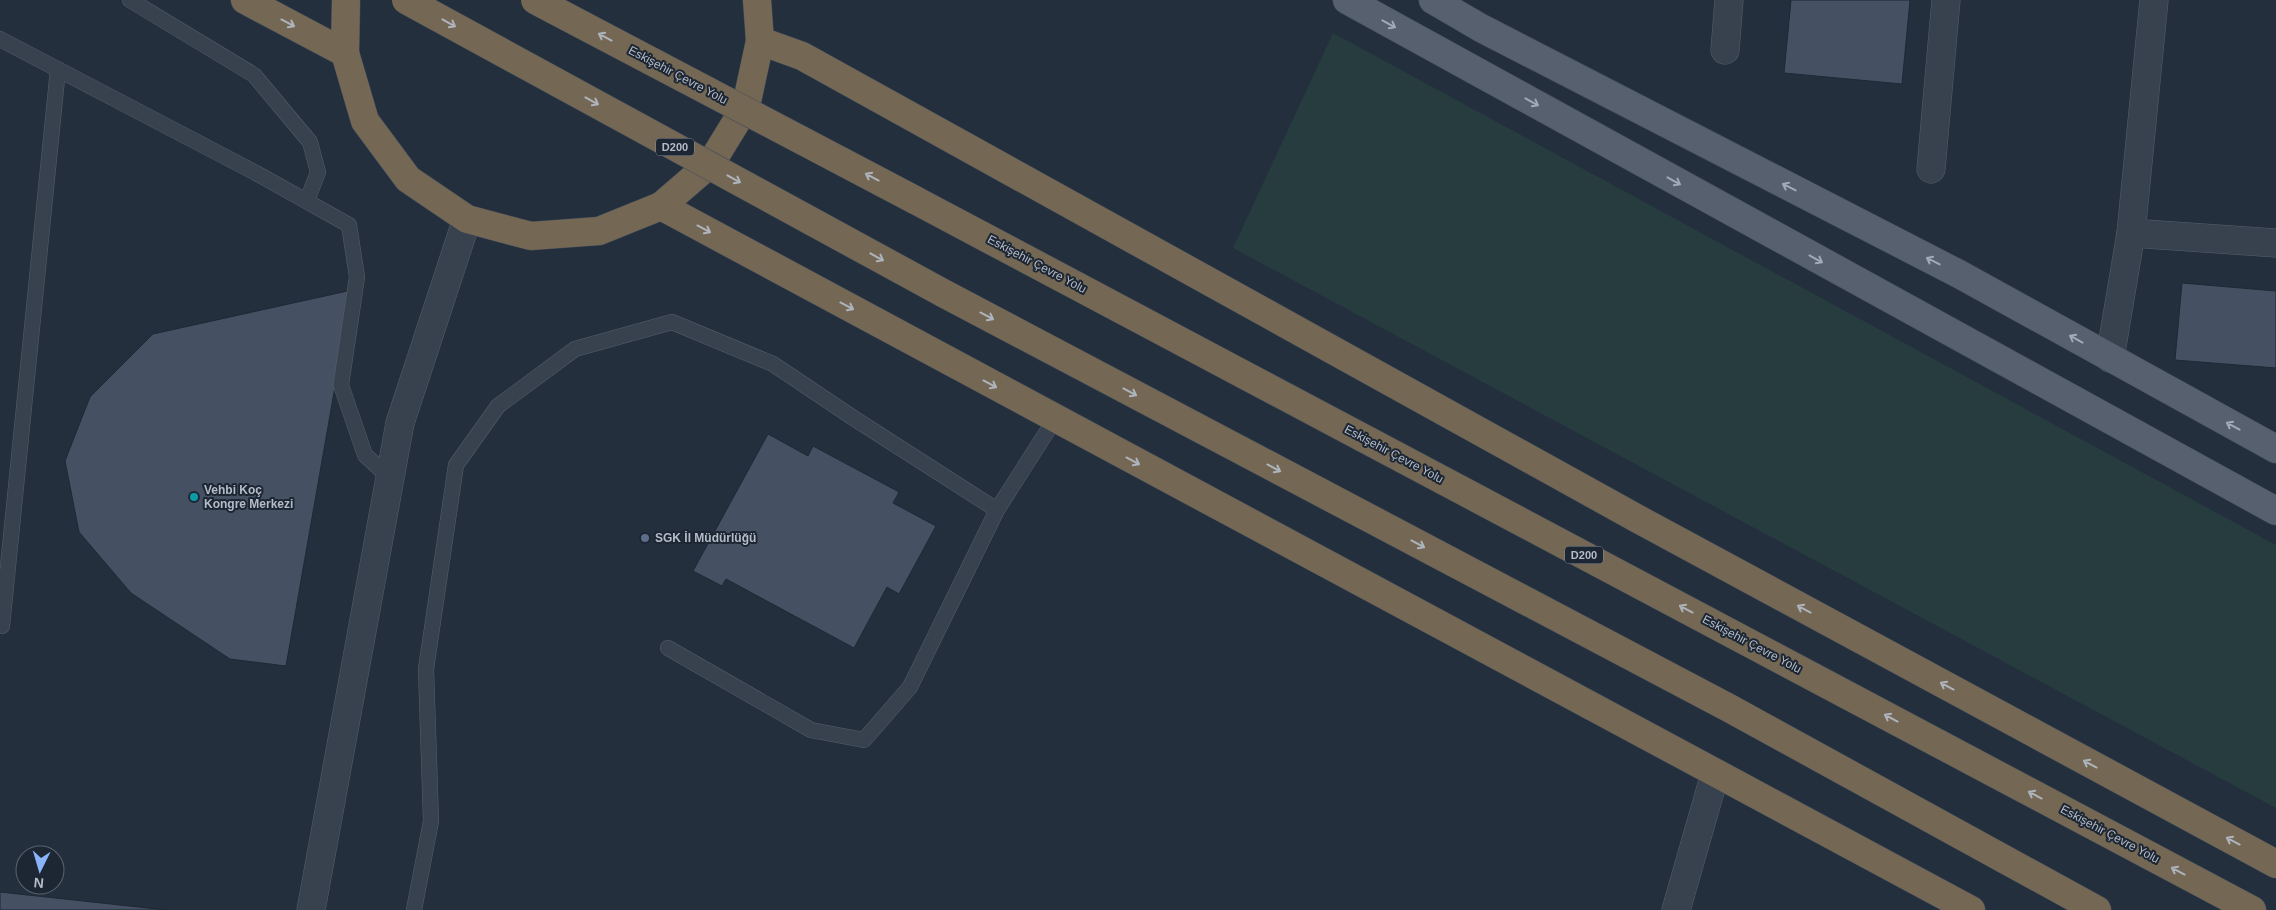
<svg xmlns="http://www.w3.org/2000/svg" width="2276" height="910" font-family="Arial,sans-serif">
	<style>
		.green { fill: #263c3f }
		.building { fill: #455162; stroke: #1f2835 }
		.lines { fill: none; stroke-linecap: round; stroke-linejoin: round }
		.lane-casing { stroke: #565f6c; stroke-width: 16 }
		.street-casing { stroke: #565f6c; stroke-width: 29 }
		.primary-casing { stroke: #414a57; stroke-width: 29 }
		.highway-casing { stroke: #434c59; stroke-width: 29 }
		.lane { stroke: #38414e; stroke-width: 15 }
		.street { stroke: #38414e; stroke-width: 28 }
		.primary { stroke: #56606e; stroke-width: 28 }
		.highway { stroke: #746855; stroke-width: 28 }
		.highway-bridge-casing { stroke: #434c59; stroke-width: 29; stroke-linecap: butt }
		.highway-bridge { stroke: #746855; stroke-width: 28 }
		.oneway { stroke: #aeb4bd }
		.oneway2 { stroke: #a1aab7 }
		.culture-dot { fill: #0f9aa8; stroke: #1d2633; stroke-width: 2 }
		.service-dot { fill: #5c6f8a; stroke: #1d2633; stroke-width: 2 }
		.labels { text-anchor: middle; stroke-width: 4; stroke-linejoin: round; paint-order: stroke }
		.shield { fill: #1d2633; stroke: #878f9c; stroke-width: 1 }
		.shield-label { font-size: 11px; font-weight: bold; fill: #b4bcc9 }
		.street-label { font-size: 12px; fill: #b4bcc9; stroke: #1d2633 }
		.poi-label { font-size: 12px; font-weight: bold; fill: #b4bcc9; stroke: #1d2633; text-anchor: start }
	</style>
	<rect width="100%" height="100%" fill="#242f3e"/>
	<polygon class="green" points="1333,33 2276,545 2276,808 1233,248"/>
	<g class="building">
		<polygon points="1791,0 1910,0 1902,84 1784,73"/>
		<polygon points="2182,283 2276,291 2276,368 2175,360"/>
		<polygon points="352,290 286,666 230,659 131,593 79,532 65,461 90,397 153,334"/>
		<polygon points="768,434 808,456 813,446 899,492 893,503 936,526 899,594 887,587 854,648 726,579 722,586 693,571"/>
		<polygon points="0,892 166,910 0,910"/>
	</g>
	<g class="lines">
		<defs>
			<g id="lane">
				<polyline points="130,0 254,75 310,142 318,172 307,201"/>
				<polyline points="0,39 256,173 349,225 357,277 341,385 365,455 390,478"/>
				<polyline points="2,626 58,69"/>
				<polyline points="668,648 811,730 864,740 910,687 997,510 1055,419"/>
				<polyline points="414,910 431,821 426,669 456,465 498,406 575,349 672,322 773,364 855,419 997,510"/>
			</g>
			<g id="street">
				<polyline points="1725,50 1729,0"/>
				<polyline points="1931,169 1946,0"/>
				<polyline points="2131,233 2276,243"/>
				<polyline points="2110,358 2131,233 2154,0"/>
				<polyline points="311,910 400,423 467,219"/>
				<polyline points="1676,910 1715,774"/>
			</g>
			<g id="primary">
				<polyline points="1347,0 2276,511"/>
				<polyline points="1433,0 1481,28 1959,274 2276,449"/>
			</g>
			<g id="highway">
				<polyline points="245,0 345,53"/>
				<polyline points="346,0 345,53 365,121 408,179 467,219 531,236 599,231 661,206 711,163 746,106 760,41 757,0"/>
				<polyline points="760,41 802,56 1638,519 2276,864"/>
				<polyline points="915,200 2252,910"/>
				<polyline points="661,206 1971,910"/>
				<polyline points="943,293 1729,708 2097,910"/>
			</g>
		</defs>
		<use href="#lane" class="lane-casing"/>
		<use href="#street" class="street-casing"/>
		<use href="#primary" class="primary-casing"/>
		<use href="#highway" class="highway-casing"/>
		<use href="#lane" class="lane"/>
		<use href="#street" class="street"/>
		<use href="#primary" class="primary"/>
		<use href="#highway" class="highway"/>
		<defs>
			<g id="highway-bridge">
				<polyline points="406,0 943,293"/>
				<polyline points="535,0 915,200"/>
			</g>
		</defs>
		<use href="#highway-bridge" class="highway-bridge-casing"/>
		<use href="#highway-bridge" class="highway-bridge"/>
	</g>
	<defs><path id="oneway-shaft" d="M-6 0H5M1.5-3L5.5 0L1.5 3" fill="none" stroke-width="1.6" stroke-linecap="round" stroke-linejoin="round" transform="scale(1.25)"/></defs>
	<g class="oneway">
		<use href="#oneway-shaft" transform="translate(288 23) rotate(28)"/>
		<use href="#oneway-shaft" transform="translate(449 23) rotate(29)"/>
		<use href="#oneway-shaft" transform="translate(605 37) rotate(-152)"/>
		<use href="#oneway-shaft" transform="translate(592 101) rotate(29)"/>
		<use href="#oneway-shaft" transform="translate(872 177) rotate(-152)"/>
		<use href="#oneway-shaft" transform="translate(734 179) rotate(29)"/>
		<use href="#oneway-shaft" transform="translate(704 229) rotate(28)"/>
		<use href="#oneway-shaft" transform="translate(877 257) rotate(29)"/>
		<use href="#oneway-shaft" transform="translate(847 306) rotate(28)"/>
		<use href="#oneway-shaft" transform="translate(987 316) rotate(28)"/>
		<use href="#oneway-shaft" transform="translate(990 384) rotate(28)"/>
		<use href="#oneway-shaft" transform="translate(1130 392) rotate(28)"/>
		<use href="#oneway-shaft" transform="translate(1133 461) rotate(28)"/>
		<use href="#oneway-shaft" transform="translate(1274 468) rotate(28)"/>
		<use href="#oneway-shaft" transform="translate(1418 544) rotate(28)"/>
		<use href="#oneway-shaft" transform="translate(1686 609) rotate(-152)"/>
		<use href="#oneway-shaft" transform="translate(1804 609) rotate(-152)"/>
		<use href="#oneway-shaft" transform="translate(1947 686) rotate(-152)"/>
		<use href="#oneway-shaft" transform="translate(1891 718) rotate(-152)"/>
		<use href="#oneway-shaft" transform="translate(2090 764) rotate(-152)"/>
		<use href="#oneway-shaft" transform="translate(2035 795) rotate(-152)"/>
		<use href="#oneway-shaft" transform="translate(2233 841) rotate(-152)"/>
		<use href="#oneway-shaft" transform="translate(2178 871) rotate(-152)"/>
	</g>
	<g class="oneway2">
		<use href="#oneway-shaft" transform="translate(1389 24) rotate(29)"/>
		<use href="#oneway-shaft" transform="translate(1532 102) rotate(29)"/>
		<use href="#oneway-shaft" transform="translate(1674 181) rotate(29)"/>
		<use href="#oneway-shaft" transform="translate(1789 187) rotate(-153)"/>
		<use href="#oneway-shaft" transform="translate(1816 259) rotate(29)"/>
		<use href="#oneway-shaft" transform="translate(1933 261) rotate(-153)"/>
		<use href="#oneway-shaft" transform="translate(2076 339) rotate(-151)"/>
		<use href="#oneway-shaft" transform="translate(2233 426) rotate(-152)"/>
	</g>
	<circle class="culture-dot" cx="194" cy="497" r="5"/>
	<circle class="service-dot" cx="645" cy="538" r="5"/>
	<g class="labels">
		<g class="shield">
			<rect x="656" y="138.5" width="38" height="17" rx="4"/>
			<rect x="1565" y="546.5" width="38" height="17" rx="4"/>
		</g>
		<g class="shield-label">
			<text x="675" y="151">D200</text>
			<text x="1584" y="559">D200</text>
		</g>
		<g class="street-label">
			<text transform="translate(678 75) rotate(28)" y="4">Eskişehir Çevre Yolu</text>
			<text transform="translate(1037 264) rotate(28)" y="4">Eskişehir Çevre Yolu</text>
			<text transform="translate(1394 454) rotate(28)" y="4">Eskişehir Çevre Yolu</text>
			<text transform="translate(1752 644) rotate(28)" y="4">Eskişehir Çevre Yolu</text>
			<text transform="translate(2110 834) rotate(28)" y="4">Eskişehir Çevre Yolu</text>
		</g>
		<g class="poi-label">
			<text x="204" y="494">Vehbi Koç<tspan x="204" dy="14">Kongre Merkezi</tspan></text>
			<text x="655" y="542">SGK İl Müdürlüğü</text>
		</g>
	</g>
	<g transform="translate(40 870) rotate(185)"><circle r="24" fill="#1d2633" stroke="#59626f"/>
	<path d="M0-4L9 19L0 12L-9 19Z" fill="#8ab4f8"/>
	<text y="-8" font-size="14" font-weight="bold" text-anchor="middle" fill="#b4bcc9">N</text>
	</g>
</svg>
